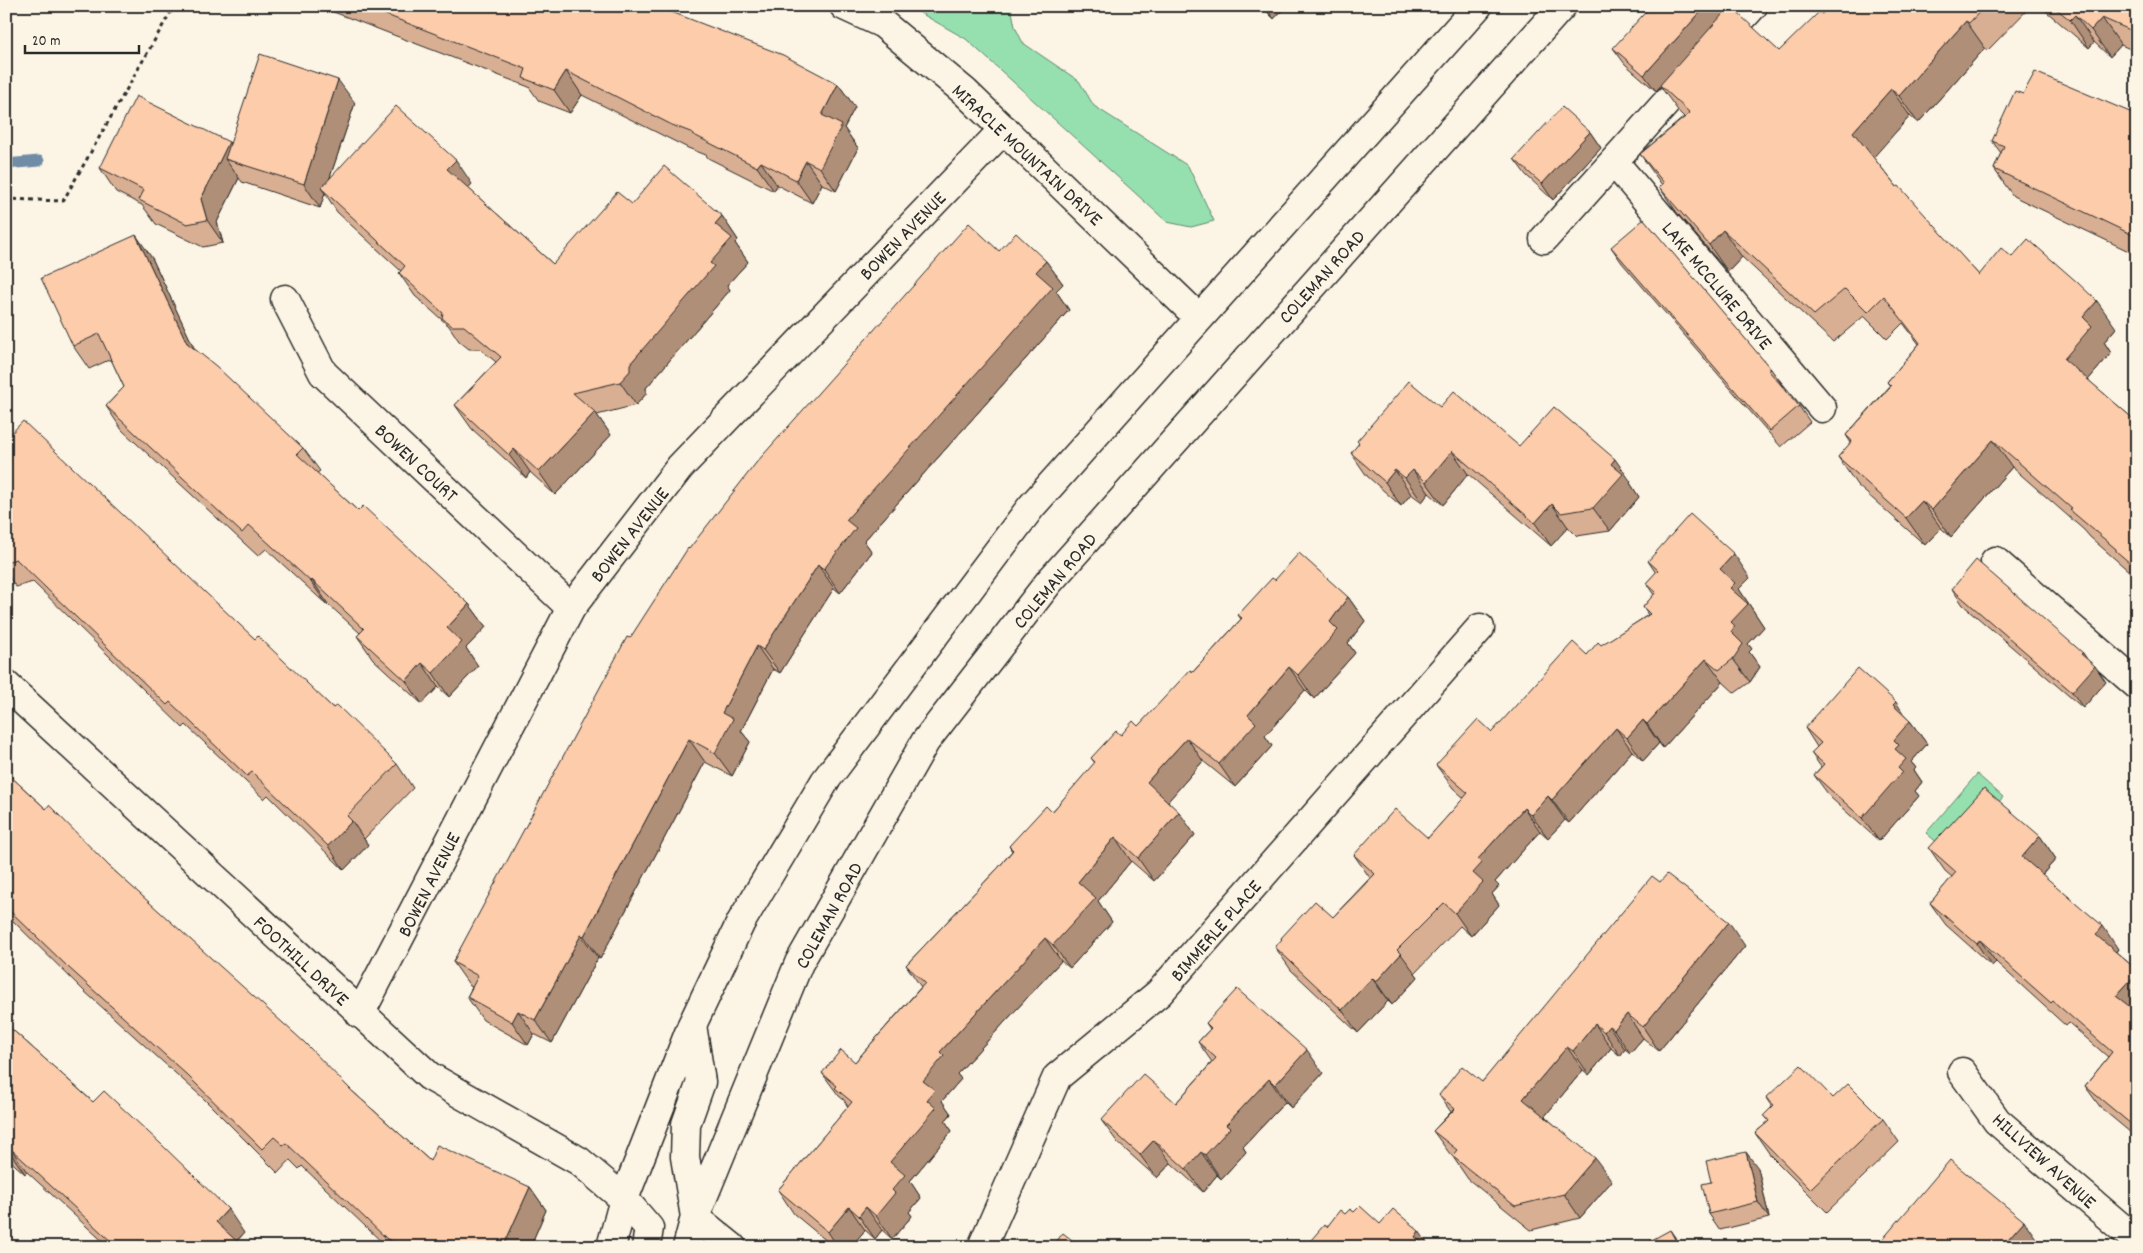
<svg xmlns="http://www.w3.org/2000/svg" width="2143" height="1253" font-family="Dekko,sans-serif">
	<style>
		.green { fill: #96e0b0; stroke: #60866e }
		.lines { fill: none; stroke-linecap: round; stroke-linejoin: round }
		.stream { stroke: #6f8ca7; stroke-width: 11 }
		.minor-casing { stroke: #2b2b2b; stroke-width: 31 }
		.path { stroke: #2b2b2b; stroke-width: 3; stroke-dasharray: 4 4; stroke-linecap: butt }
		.minor { stroke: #fcf5e5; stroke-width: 28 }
		.wall { fill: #d9af93; stroke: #2b2b2b }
		.shaded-wall { fill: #b08f78; stroke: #2b2b2b }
		.building { fill: #fcccab; stroke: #2b2b2b }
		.labels { text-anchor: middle; stroke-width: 4; stroke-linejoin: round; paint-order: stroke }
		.street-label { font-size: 20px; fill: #2b2b2b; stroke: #fcf5e5 }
	</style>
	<rect width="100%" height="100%" fill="#fcf5e5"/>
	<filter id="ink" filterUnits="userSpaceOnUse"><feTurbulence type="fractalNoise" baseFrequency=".02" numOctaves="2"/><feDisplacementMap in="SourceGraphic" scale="10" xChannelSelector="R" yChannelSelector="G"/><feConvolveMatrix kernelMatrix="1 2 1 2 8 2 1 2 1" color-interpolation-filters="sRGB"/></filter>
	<g filter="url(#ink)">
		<g class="green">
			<polygon points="908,6 1011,6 1015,27 1023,43 1079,81 1094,106 1188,166 1214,221 1191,227 1167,222 966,39"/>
			<polygon points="1977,774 2003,797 1953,856 1926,833"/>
		</g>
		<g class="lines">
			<polyline class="stream" points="6,164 39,161"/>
			<defs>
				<g id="minor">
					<polyline points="844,6 883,24 965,92 1199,318"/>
					<polyline points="1614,162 1822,408"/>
					<polyline points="1544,239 1753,6"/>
					<polyline points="285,299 323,373 571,608"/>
					<polyline points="1995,561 2137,685"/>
					<polyline points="6,685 429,1076 579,1161 624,1199 649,1228 646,1247"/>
					<polyline points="360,1014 571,608 680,467 1004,129"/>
					<polyline points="692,1025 701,1082 686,1124 685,1157 695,1217 732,1247"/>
					<polyline points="1962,1072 1997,1121 2137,1241"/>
					<polyline points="611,1247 624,1199 692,1025 741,922 825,781 1031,507 1478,6"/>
					<polyline points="687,1247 695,1217 799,963 925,742 1049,582 1562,6"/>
					<polyline points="982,1247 1057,1077 1159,993 1480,628"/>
				</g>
			</defs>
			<use href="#minor" class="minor-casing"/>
			<polyline class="path" points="6,199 63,201 174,6"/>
			<use href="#minor" class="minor"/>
		</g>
		<g class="wall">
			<polygon points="318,6 656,6 838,84 855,107 844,128 858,148 836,191 822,184 812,203 777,185 774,191 708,158 706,155 688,148 582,95 570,113 539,101 529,87"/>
			<polygon points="1261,6 1286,6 1274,19"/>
			<polygon points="1829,6 2031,6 1988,50 1985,48 1918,123 1910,116 1873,157 1897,187 1979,275 2012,257 2116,328 2104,342 2111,353 2088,380 2137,422 2137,580 2131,573 2090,537 2084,530 2012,467 1951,537 1941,528 1925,545 1857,485 1838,457 1851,443 1846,435 1890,386 1887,382 1919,344 1903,323 1887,339 1864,316 1833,342 1742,257 1728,272 1678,214 1659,187 1662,185 1640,154 1684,117 1679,112 1660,86 1656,91 1625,64 1613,48 1726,11 1779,51 1822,14"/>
			<polygon points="2040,6 2137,6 2137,52 2121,45 2110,57 2094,42 2089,48"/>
			<polygon points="2023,94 2137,115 2137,255 2013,196 1994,169 2001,153 1992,141"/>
			<polygon points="355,103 329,180 472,184 468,188 553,264 632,204 722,216 738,240 735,243 748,262 727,285 730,290 646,388 646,394 636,405 597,415 611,435 555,495 530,472 526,478 472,429 455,405 496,362 480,349 469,349 459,341 449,326 415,296 399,273 401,271 337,212 325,193 320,208 242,182 239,178 217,222 223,243 203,247 156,224 142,205 116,192 100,168 229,142 230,144"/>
			<polygon points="1590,132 1601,148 1553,200 1526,175 1514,159"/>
			<polygon points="1611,247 1771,369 1782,385 1781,386 1799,406 1810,422 1781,447 1622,263"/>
			<polygon points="999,251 1046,261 1063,284 1056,291 1069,310 864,541 872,552 840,593 834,588 780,673 773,669 741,731 750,742 732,776 705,762 600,959 598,958 552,1043 534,1034 528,1045 483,1020 467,997 472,987 470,986 453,962 689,549"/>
			<polygon points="152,258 195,350 303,448 320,471 317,473 358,511 469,604 486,627 466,648 478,666 449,697 438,687 422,704 373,659 357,636 360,633 328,604 327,605 266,549 258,556 122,430 106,406 124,387 111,359 89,369 73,346"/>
			<polygon points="1440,407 1519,446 1631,482 1630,483 1639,497 1610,531 1577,536 1568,527 1551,546 1468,474 1443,505 1429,493 1422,502 1411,494 1401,506 1367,476 1351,453"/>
			<polygon points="6,439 255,639 397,764 413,788 364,839 368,845 344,870 268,795 264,799 186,725 183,728 33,582 16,587 6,573"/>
			<polygon points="1648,561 1750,578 1739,589 1764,627 1748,644 1752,649 1749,652 1760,667 1750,682 1735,693 1723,682 1663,748 1659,743 1643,761 1632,751 1569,823 1565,820 1548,838 1540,831 1495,882 1499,886 1492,894 1499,905 1471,936 1460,926 1415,973 1418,977 1392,1005 1388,1001 1358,1033 1291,970 1275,947 1282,940 1281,938 1333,917 1370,878 1354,855 1428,838 1464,798 1453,788 1436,765 1492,732 1587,655 1648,615 1643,607 1654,595 1646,583 1656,573"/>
			<polygon points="1275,580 1348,597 1365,621 1348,643 1355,653 1314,699 1305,690 1265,736 1272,746 1235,787 1203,761 1168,801 1195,835 1154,881 1131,861 1098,901 1112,922 1070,968 1061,961 957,1074 961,1079 942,1101 951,1114 945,1121 952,1131 910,1181 921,1198 909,1212 912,1216 892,1239 882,1230 875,1239 865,1230 851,1247 834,1247 794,1214 778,1190 848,1107 844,1100 839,1096 822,1073 855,1062 921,987 906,965 999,867 1012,851 1009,846 1052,812 1095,763 1091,758 1121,735 1138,726 1193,672 1241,619 1238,615"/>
			<polygon points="1952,589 2088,660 2106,682 2083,708 1963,605"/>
			<polygon points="1905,716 1910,721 1927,744 1911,762 1916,768 1914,770 1922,782 1915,791 1919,796 1879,841 1831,798 1814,775 1821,767 1811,753 1817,747 1805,728"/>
			<polygon points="6,772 46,809 109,866 352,1091 430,1161 530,1187 546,1210 530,1247 387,1247 302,1166 299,1169 290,1160 278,1173 203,1098 84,991 6,914"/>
			<polygon points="2040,836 2056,859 2042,875 2118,949 2116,952 2137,970 2137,1138 2101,1108 2085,1086 2108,1057 2069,1023 2066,1026 1996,962 1992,966 1946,925 1930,903 1952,877 1945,871 1929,848"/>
			<polygon points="1660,882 1745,946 1659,1051 1643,1038 1630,1053 1625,1049 1620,1056 1611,1048 1589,1075 1583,1070 1545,1116 1612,1181 1580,1218 1531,1230 1468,1179 1453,1157 1450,1154 1433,1131 1451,1112 1439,1095 1482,1082"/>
			<polygon points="1206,1023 1323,1073 1291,1108 1285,1102 1243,1147 1246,1152 1221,1179 1217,1175 1203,1192 1171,1163 1157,1178 1118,1143 1101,1120 1176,1103 1212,1062 1198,1042 1210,1029"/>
			<polygon points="6,1024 93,1102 244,1233 237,1241 243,1247 109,1247 27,1172 25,1174 6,1157"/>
			<polygon points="1766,1098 1833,1098 1883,1119 1899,1142 1827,1212 1771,1156 1755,1133 1769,1121 1764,1115 1772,1107"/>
			<polygon points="1758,1168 1769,1218 1720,1230 1709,1214 1711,1182"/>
		</g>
		<g class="shaded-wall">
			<polygon points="1265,6 1286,6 1274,19"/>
			<polygon points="1706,6 1722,6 1726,12 1656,91 1644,75"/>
			<polygon points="2075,15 2094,42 2089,48 2070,20"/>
			<polygon points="2102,18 2121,45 2110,57 2091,30"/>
			<polygon points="1966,21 1985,48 1918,123 1899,96"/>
			<polygon points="566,71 582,95 570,113 554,90"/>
			<polygon points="338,80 355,103 325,192 321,188 325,193 320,208 304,184"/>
			<polygon points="838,84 855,107 844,128 858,148 836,191 820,168 822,115"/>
			<polygon points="1891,89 1910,116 1872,159 1853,132"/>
			<polygon points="1590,132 1601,148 1553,200 1542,184"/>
			<polygon points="229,142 245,165 225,159 239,178 217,222 223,243 207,220 201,199"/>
			<polygon points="456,160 472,184 464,193 447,169"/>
			<polygon points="806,161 822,184 812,203 796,180"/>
			<polygon points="761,162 777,185 774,191 757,167"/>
			<polygon points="722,216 738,240 735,243 748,262 727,285 730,290 646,388 646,394 636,405 620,382 630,364 710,263 715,224"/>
			<polygon points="1723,230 1742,257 1728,272 1709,245"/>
			<polygon points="136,235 152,258 203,367 187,343"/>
			<polygon points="1046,261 1063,284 1056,291 1069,310 864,541 872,552 840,593 824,569 846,520 1036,272"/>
			<polygon points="2097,301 2116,328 2104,342 2111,353 2083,386 2064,359 2083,317"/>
			<polygon points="6,364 9,368 6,391"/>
			<polygon points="595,412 611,435 555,495 539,472"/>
			<polygon points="1993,440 2012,467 1951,537 1932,510"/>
			<polygon points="514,449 530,472 526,478 509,455"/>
			<polygon points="1452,451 1468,474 1443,505 1426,482"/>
			<polygon points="1615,459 1631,482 1630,483 1639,497 1610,531 1593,508 1611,464"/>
			<polygon points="1395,470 1411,494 1401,506 1385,482"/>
			<polygon points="1413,470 1429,493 1422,502 1405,478"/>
			<polygon points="1922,501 1941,528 1925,545 1906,518"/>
			<polygon points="1552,504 1568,527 1551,546 1535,523"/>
			<polygon points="1734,554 1750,578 1739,589 1764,627 1748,644 1752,649 1749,652 1760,667 1750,682 1733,659 1731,632 1730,588 1720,569"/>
			<polygon points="818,565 834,588 780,673 763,650"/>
			<polygon points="312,580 328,604 327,605 311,582"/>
			<polygon points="1348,597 1365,621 1348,643 1355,653 1314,699 1298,675 1330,622"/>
			<polygon points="469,604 486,627 466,648 478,666 449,697 433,673 447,628"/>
			<polygon points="757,646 773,669 741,731 750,742 732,776 715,753 722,713"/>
			<polygon points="2083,653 2093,668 2095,666 2106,682 2083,708 2072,692 2081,654"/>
			<polygon points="1706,659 1723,682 1663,748 1647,724"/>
			<polygon points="422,663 438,687 422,704 406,681"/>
			<polygon points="1289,667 1305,690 1265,736 1272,746 1235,787 1219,764 1248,715"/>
			<polygon points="1896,702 1909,722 1910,721 1927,744 1911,762 1916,768 1914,770 1922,782 1915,791 1919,796 1879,841 1862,818 1898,768 1894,740 1893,705"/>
			<polygon points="1643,720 1659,743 1643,761 1627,738"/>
			<polygon points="1616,728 1632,751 1569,823 1552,800"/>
			<polygon points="1187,738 1203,761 1164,806 1147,782"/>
			<polygon points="689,739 705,762 600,959 584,936"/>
			<polygon points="1548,796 1565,820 1548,838 1531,815"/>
			<polygon points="1524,808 1540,831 1495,882 1499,886 1492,894 1499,905 1471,936 1455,913 1473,873 1478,859"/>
			<polygon points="1179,812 1195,835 1154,881 1138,858"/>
			<polygon points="352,821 368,845 344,870 328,846"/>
			<polygon points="2040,836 2056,859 2037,880 2022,857"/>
			<polygon points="1115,837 1131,861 1098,901 1112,922 1070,968 1053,945 1078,882"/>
			<polygon points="1729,922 1745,946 1659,1051 1643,1027"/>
			<polygon points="2103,926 2118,949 2111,957 2096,935"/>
			<polygon points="581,935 598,958 552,1043 535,1020"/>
			<polygon points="1045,938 1061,961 957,1074 961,1079 942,1101 951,1114 945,1121 952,1131 910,1181 921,1198 909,1212 912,1216 892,1239 876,1216 892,1190 890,1162 927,1100 923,1081 940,1052"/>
			<polygon points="1980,940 1996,962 1992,966 1977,944"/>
			<polygon points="1401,954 1418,977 1392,1005 1376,982"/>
			<polygon points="2137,973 2137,1013 2116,996"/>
			<polygon points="1372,978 1388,1001 1358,1033 1342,1010"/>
			<polygon points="518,1011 534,1034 528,1045 512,1022"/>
			<polygon points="1627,1014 1643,1038 1630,1053 1614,1030"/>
			<polygon points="1595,1024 1611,1048 1589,1075 1573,1051"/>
			<polygon points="1609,1026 1625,1049 1620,1056 1604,1032"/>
			<polygon points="1567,1047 1583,1070 1540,1122 1523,1099"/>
			<polygon points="1307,1050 1323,1073 1291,1108 1275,1085"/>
			<polygon points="1269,1079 1285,1102 1243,1147 1246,1152 1221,1179 1205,1155 1226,1125"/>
			<polygon points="1154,1140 1171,1163 1157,1178 1140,1155"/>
			<polygon points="11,1149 27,1172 25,1174 9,1151"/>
			<polygon points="1201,1152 1217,1175 1203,1192 1186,1169"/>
			<polygon points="1746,1152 1758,1168 1769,1218 1758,1202"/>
			<polygon points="1595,1158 1612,1181 1580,1218 1564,1194"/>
			<polygon points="530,1187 546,1210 530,1247 503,1247"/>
			<polygon points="849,1207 865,1230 851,1247 838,1247 828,1232"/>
			<polygon points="866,1207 882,1230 875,1239 859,1216"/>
			<polygon points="228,1209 244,1233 233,1245 216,1222"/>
			<polygon points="2024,1221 2040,1244 2038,1247 2001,1247"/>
			<polygon points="1670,1230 1682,1247 1679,1247"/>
			<polygon points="1419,1231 1430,1247 1422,1247 1415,1237"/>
		</g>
		<g class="building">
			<polygon points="363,6 656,6 783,55 838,84 822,115 842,125 820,168 806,161 796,180 761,162 757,167 692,134 693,133 672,125 566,71 554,90 523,78 526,69"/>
			<polygon points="1651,6 1706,6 1644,75 1613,48"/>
			<polygon points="1730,6 1779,51 1819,12 1822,14 1829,6 1985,6 1969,23 1966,21 1899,96 1891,89 1853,132 1897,187 1899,186 1979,275 2001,248 2012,257 2028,239 2077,282 2097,301 2083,317 2092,326 2064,359 2137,422 2137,569 2116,551 2116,549 2070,510 2072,509 1993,440 1932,510 1922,501 1906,518 1838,457 1852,441 1846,435 1891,386 1887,382 1920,343 1884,296 1868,312 1845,289 1814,315 1723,230 1709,245 1659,187 1664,183 1640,154 1690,113 1660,85"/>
			<polygon points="2053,6 2137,6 2137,33 2102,18 2091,30 2075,15 2070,20"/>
			<polygon points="260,54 338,80 304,184 225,159"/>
			<polygon points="2035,72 2137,115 2137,237 1994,169 2004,146 1992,141 2015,91 2023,94"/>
			<polygon points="136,96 229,142 201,199 207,220 187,224 139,200 144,190 100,168"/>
			<polygon points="396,106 456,160 447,169 553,264 617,192 632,204 664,166 722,216 715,224 732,238 710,263 714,266 630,364 630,371 620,382 573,393 595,412 539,472 514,449 509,455 455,405 501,357 464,326 452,326 442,318 443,313 399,273 405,266 321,188"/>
			<polygon points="1562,107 1590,132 1542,184 1514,159"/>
			<polygon points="1644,219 1771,369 1769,371 1799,406 1770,431 1611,247"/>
			<polygon points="969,223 999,251 1016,233 1046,261 1036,272 1053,287 846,520 856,528 824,569 818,565 763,650 757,646 722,713 733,719 715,753 689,739 584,936 581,935 535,1020 518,1011 512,1022 467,997 478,976 453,962 627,637 630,638 688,548 689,549 756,463"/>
			<polygon points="136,235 187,343 216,366 303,448 297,454 358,511 363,506 469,604 447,628 462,642 433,673 422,663 406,681 357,636 364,629 312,580 311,582 249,525 242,533 106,406 124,387 99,334 73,346 41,278"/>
			<polygon points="1409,381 1440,407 1454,391 1519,446 1554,407 1615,459 1611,464 1623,474 1593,508 1561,513 1552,504 1535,523 1452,451 1426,482 1413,470 1405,478 1395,470 1385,482 1351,453 1359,443 1357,441"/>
			<polygon points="23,421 255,639 258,636 333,708 337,705 397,764 347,816 352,821 328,846 252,772 247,776 170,702 167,705 16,559 6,562 6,439"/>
			<polygon points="1690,514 1734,554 1720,569 1735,583 1730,588 1748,604 1731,622 1735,626 1731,632 1743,644 1733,659 1719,670 1706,659 1647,724 1643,720 1627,738 1616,728 1552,800 1548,796 1531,815 1524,808 1478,859 1482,863 1473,873 1483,882 1455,913 1444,903 1397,950 1401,954 1376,982 1372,978 1342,1010 1275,947 1282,939 1281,938 1315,901 1333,917 1375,874 1354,855 1395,809 1428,838 1468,793 1436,765 1478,719 1492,732 1573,642 1587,655 1598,642 1601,645 1650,614 1643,607 1656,592 1646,583 1658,570 1648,561"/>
			<polygon points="1299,553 1348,597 1330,622 1338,630 1298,675 1289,667 1248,715 1256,723 1219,764 1187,738 1147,782 1179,812 1138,858 1115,837 1078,882 1096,898 1053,945 1045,938 940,1052 944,1056 923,1081 935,1090 927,1100 936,1108 890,1162 905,1175 892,1190 895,1193 876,1216 866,1207 859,1216 849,1207 828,1232 778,1190 852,1102 835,1088 837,1086 822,1073 841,1050 855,1062 925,983 906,965 999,867 1013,850 1009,846 1046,806 1052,812 1095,762 1091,758 1116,731 1121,735 1133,721 1138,726 1190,670 1193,672 1242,618 1238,615 1272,578 1275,580"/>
			<polygon points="1976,560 2083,653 2081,654 2095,666 2072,692 1952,589"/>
			<polygon points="1858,668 1896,702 1893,705 1910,721 1894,740 1899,745 1895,749 1906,759 1898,768 1902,772 1862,818 1814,775 1824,764 1811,753 1821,743 1805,728"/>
			<polygon points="6,772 46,809 49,805 109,866 304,1042 352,1091 430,1161 437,1145 530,1187 503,1247 405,1247 387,1239 286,1143 283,1145 274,1137 262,1149 187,1075 68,967 6,907"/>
			<polygon points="1984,788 2040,836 2022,857 2103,926 2096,935 2137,970 2137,973 2116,996 2137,1012 2137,1129 2085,1086 2112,1052 2053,1001 2051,1003 1980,940 1977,944 1930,903 1956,872 1929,848"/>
			<polygon points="1667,874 1729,922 1643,1027 1627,1014 1614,1030 1609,1026 1604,1032 1595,1024 1573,1051 1567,1047 1523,1099 1595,1158 1564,1194 1515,1206 1452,1156 1457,1150 1433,1131 1455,1109 1439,1095 1462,1066 1482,1082 1652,876 1660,882"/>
			<polygon points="1237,989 1307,1050 1275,1085 1269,1079 1226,1125 1230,1128 1205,1155 1201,1152 1186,1169 1154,1140 1140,1155 1101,1120 1143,1074 1176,1103 1216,1058 1198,1042 1211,1028 1206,1023"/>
			<polygon points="6,1024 93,1102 104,1091 161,1144 228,1209 216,1222 243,1247 115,1247 116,1246 11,1149 9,1151 6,1149"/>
			<polygon points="1801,1065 1833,1098 1848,1084 1883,1119 1810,1189 1755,1133 1769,1121 1764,1115 1774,1105 1766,1098"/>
			<polygon points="1746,1152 1758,1202 1709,1214 1702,1184 1711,1182 1706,1161"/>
			<polygon points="1950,1160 2024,1221 2001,1247 1876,1247"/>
			<polygon points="1360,1206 1380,1224 1393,1209 1419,1231 1415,1237 1427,1247 1305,1247 1324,1225 1327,1227 1340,1210 1345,1214 1350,1209 1354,1212"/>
			<polygon points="1670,1230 1679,1247 1639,1247"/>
			<polygon points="1063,1233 1081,1247 1052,1247"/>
		</g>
	</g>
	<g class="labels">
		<g class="street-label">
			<text transform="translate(1028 154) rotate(43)" y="7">MIRACLE MOUNTAIN DRIVE</text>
			<text transform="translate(902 235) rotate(-46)" y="7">BOWEN AVENUE</text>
			<text transform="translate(1321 276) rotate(-48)" y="7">COLEMAN ROAD</text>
			<text transform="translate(1718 285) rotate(50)" y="7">LAKE MCCLURE DRIVE</text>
			<text transform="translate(417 462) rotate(43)" y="7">BOWEN COURT</text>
			<text transform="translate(629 534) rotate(-52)" y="7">BOWEN AVENUE</text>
			<text transform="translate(1054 580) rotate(-50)" y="7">COLEMAN ROAD</text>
			<text transform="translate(428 884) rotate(-63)" y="7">BOWEN AVENUE</text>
			<text transform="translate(828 915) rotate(-61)" y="7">COLEMAN ROAD</text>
			<text transform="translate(1215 930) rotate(-49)" y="7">BIMMERLE PLACE</text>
			<text transform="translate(302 960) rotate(43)" y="7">FOOTHILL DRIVE</text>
			<text transform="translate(2045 1160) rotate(42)" y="7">HILLVIEW AVENUE</text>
		</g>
	</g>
	<rect width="2143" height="1253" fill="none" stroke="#fcf5e5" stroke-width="25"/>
	<rect x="12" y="12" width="2118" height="1228" fill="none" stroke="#2b2b2b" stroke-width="2" filter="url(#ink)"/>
	<path d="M25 45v8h114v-8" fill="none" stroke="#2b2b2b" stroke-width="2.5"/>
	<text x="32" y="45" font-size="15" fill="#2b2b2b" stroke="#fcf5e5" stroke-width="4" paint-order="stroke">20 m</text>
</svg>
